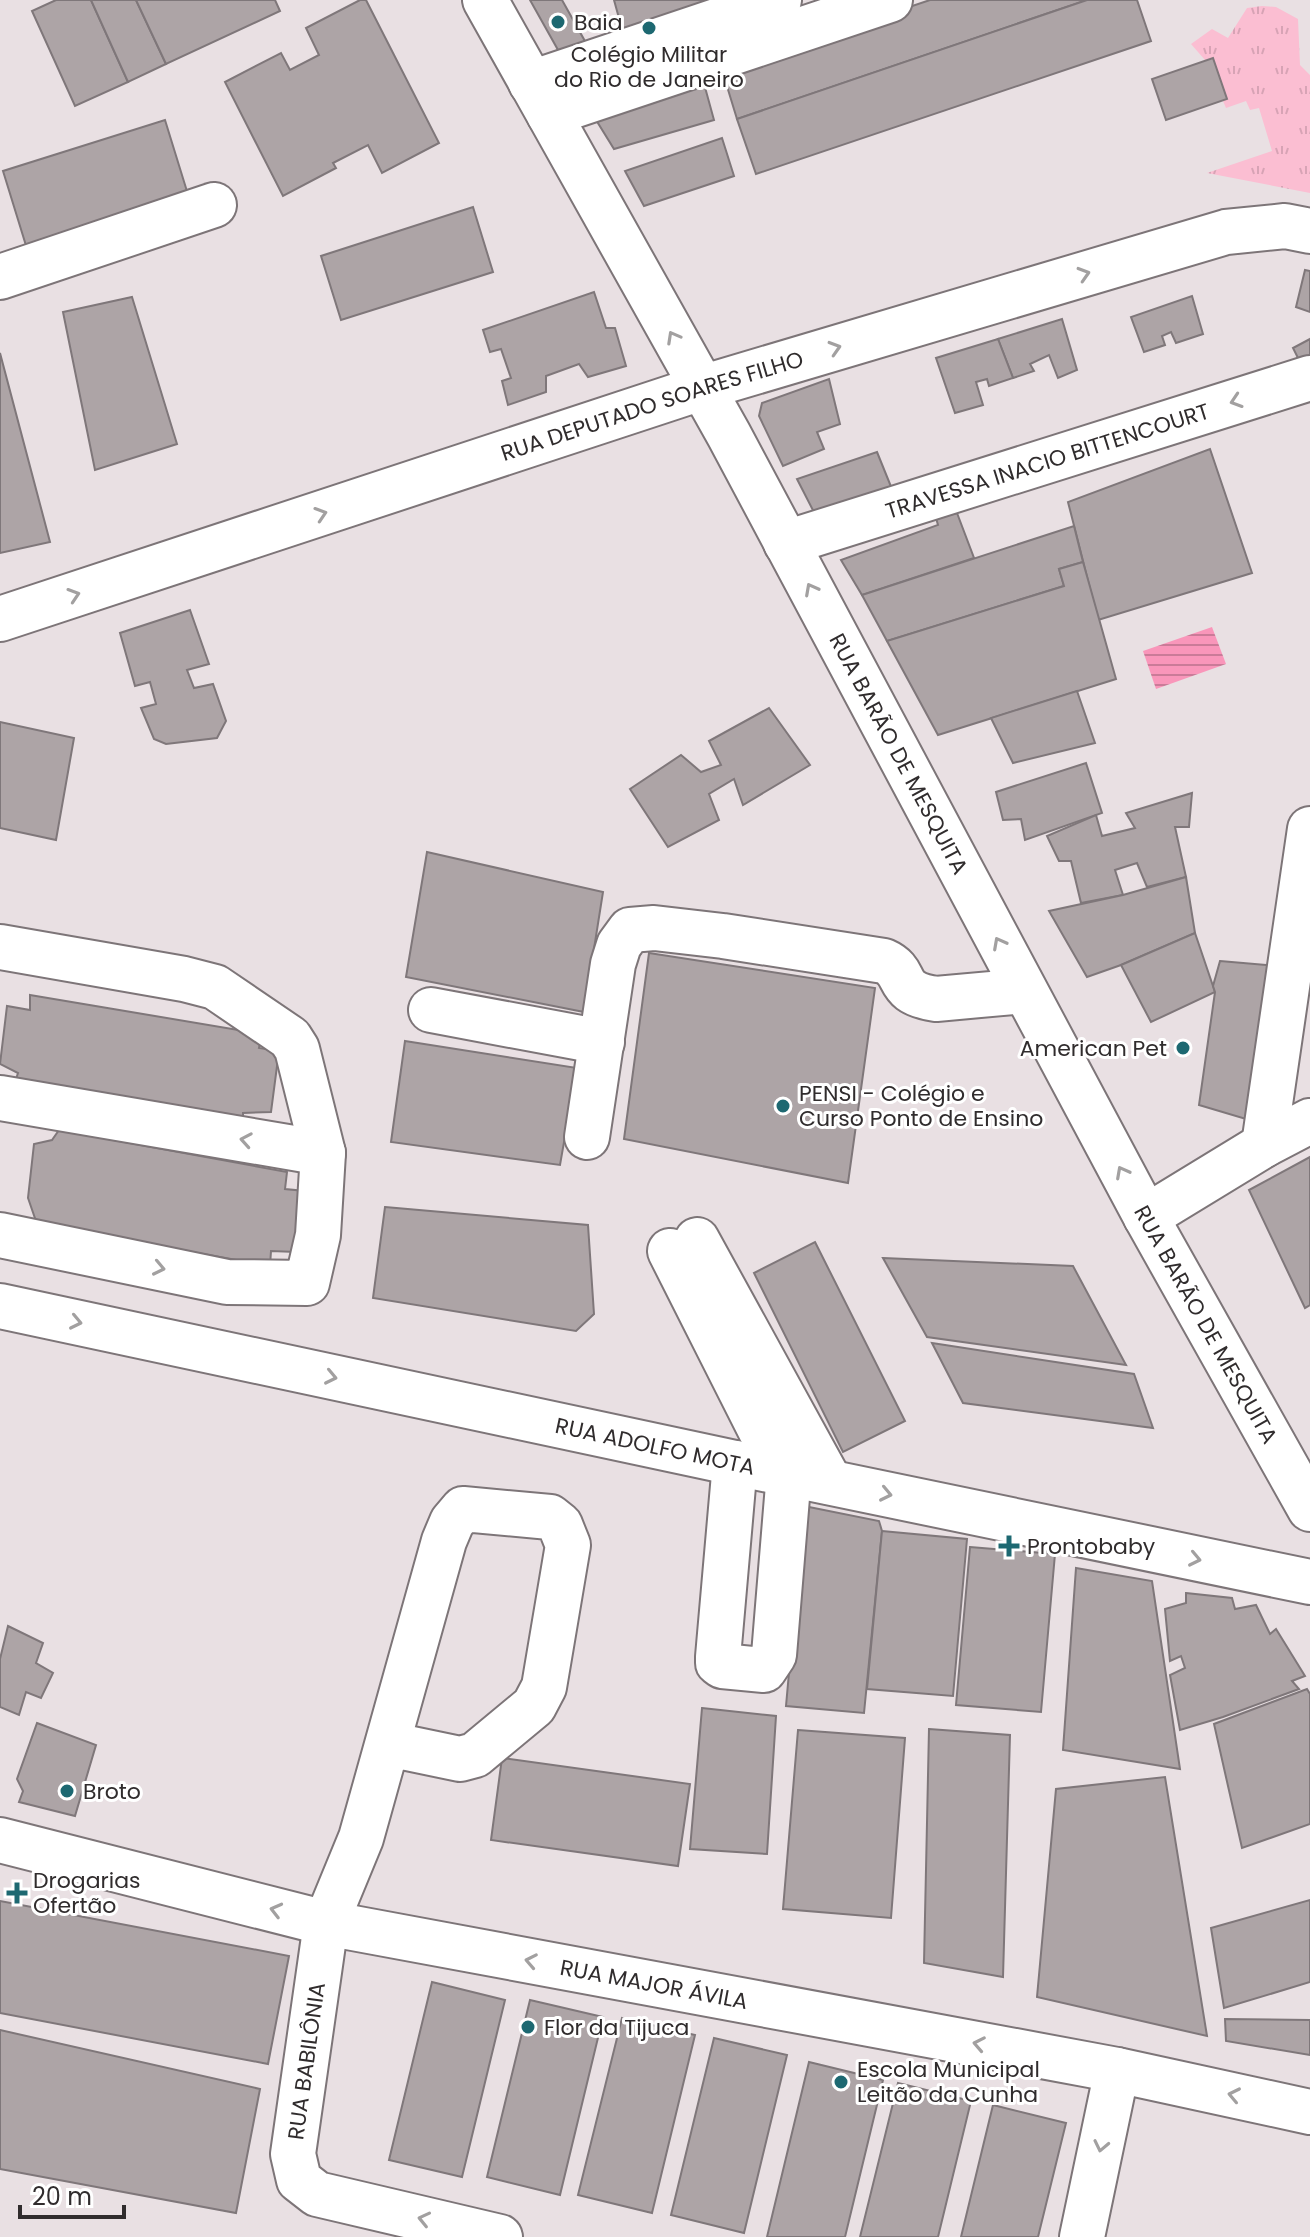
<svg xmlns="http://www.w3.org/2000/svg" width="1310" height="2237" font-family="Poppins,sans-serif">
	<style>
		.grass { fill: url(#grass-tufts) }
		.water { fill: url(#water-rules) }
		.building { fill: #ada4a6; stroke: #7f777a; stroke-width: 2 }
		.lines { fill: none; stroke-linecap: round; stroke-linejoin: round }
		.minor-casing { stroke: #7d7578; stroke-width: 48 }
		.minor { stroke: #fff; stroke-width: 44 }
		.oneway { stroke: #a2a0a0 }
		.poi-dot { fill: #1d6871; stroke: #fff; stroke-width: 3 }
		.labels { text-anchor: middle; stroke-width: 6; stroke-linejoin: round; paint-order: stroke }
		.poi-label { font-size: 22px; fill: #302c2d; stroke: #fff; text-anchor: start }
		.street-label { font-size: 22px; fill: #302c2d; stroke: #fff }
	</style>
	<defs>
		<pattern id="grass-tufts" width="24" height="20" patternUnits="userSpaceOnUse" patternTransform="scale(2)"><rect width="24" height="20" fill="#fbbed2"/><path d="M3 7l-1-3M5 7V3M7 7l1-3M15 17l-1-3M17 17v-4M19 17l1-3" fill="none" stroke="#d7a3b5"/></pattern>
		<pattern id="water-rules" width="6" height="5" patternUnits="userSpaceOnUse" patternTransform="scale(2)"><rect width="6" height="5" fill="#f996ba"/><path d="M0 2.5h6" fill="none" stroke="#ca7b98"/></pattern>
	</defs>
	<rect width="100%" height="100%" fill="#e9e0e3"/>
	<polygon class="grass" points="1262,6 1276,7 1298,19 1300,65 1310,75 1310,193 1207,173 1272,151 1259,108 1250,110 1246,101 1226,108 1223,101 1227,99 1213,58 1205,60 1191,44 1212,29 1228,38 1247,8"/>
	<polygon class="water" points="1212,627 1226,664 1156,689 1143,651"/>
	<g class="building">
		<polygon points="56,0 91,0 128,82 75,106 32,11"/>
		<polygon points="91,0 136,0 166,64 128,82"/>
		<polygon points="136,0 275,0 280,11 166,64"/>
		<polygon points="360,0 366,0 439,143 382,173 368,145 333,163 336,168 283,196 225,82 281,53 290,70 319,55 306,28"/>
		<polygon points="530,0 562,0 586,43 562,57"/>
		<polygon points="614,0 718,0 622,29"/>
		<polygon points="930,0 1087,0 737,119 722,70"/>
		<polygon points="1087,0 1137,0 1151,41 756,174 737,119"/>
		<polygon points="1213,58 1227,99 1166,120 1152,79"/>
		<polygon points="703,80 714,120 614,149 593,115"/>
		<polygon points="165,120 190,201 28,252 3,171"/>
		<polygon points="722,138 734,176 644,206 625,171"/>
		<polygon points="473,207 493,272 341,320 321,256"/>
		<polygon points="1305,270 1310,271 1310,312 1296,307"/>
		<polygon points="594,292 606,328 615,328 626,366 588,377 579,364 546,376 546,392 508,405 502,381 511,378 501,349 490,352 483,330"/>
		<polygon points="1192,296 1203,334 1176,343 1171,332 1162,336 1165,345 1144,352 1131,317"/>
		<polygon points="132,297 177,444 95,470 63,312"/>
		<polygon points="1062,319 1077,370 1058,378 1049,355 1030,364 1034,371 1013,378 998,339"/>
		<polygon points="998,339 1013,378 989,386 987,379 976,382 983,405 955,413 936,358"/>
		<polygon points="1310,339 1310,363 1302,366 1293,348"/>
		<polygon points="0,353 50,542 0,553"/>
		<polygon points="829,379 840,424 817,432 824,449 783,466 759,416 762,403"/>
		<polygon points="1210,449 1252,573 1098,620 1068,502"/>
		<polygon points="877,452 894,494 819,522 797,479"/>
		<polygon points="957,513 974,558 862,595 841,560 938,525 936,518"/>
		<polygon points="1074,526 1083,562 1059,569 1064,586 887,641 862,595"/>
		<polygon points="1083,562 1116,679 938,735 887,641 1064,586 1059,569"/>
		<polygon points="190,610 209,664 187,670 194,688 213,684 226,721 217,738 166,744 154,739 141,708 156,704 150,682 135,686 120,633"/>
		<polygon points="1077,691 1095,743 1013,763 991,718"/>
		<polygon points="769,708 810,765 743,805 734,779 709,794 719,820 668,847 630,789 681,755 701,772 721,765 709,741"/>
		<polygon points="0,722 74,738 56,840 0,828"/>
		<polygon points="1086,763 1102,813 1025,840 1021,819 1003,820 996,792"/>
		<polygon points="1192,793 1189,827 1175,827 1186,877 1147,887 1137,863 1115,870 1123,895 1081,903 1071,861 1059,861 1047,836 1096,815 1102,836 1135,828 1126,813"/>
		<polygon points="427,852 603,892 584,1012 406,977"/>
		<polygon points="1186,877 1195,933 1121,965 1087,977 1049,911 1123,895"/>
		<polygon points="1195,933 1215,992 1151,1022 1121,965"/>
		<polygon points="649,953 875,988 848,1183 624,1139"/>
		<polygon points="1220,961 1279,966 1256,1122 1199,1105 1215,992 1213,986"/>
		<polygon points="30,995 262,1034 259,1048 279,1051 271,1112 243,1113 243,1127 14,1085 18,1073 0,1064 7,1006 30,1010"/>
		<polygon points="405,1041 577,1068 560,1165 391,1142"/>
		<polygon points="59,1130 287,1172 285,1189 305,1191 296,1252 271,1251 270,1266 37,1224 28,1198 34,1144 52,1140"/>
		<polygon points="1310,1157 1310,1305 1305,1308 1249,1190"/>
		<polygon points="385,1207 588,1225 594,1314 576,1331 373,1298"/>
		<polygon points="815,1242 905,1421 843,1452 754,1273"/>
		<polygon points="883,1258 1073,1266 1126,1365 927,1337"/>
		<polygon points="932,1343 1134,1374 1153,1428 963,1403"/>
		<polygon points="804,1506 879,1521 882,1531 864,1713 786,1706"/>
		<polygon points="882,1531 967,1539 953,1696 867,1689"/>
		<polygon points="970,1547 1055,1554 1041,1712 956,1705"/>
		<polygon points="1076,1568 1152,1581 1180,1769 1063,1750"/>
		<polygon points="1186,1593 1232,1598 1235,1609 1256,1605 1270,1634 1276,1629 1305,1676 1292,1681 1299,1689 1223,1717 1180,1730 1170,1675 1185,1668 1181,1656 1170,1661 1165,1609 1186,1603"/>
		<polygon points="8,1626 43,1643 36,1663 53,1673 41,1698 26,1692 19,1715 0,1707 0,1659"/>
		<polygon points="1307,1689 1310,1694 1310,1824 1242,1848 1214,1724"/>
		<polygon points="702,1708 776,1716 767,1854 690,1849"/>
		<polygon points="37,1723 96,1745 75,1816 19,1802 23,1791 17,1779"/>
		<polygon points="929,1729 1010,1735 1003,1977 924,1963"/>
		<polygon points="798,1730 905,1738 891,1918 783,1909"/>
		<polygon points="502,1758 690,1784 678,1866 491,1840"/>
		<polygon points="1165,1777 1207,2036 1037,1997 1056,1789"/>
		<polygon points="1310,1900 1310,1982 1224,2008 1211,1928"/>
		<polygon points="0,1901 289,1956 268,2064 0,2013"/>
		<polygon points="432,1982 505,2000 462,2177 389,2160"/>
		<polygon points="530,2000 603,2017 560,2195 487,2177"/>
		<polygon points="622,2018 695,2035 652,2213 578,2195"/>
		<polygon points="1225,2019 1310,2020 1310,2055 1226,2041"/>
		<polygon points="0,2030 260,2089 236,2213 0,2169"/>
		<polygon points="714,2038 787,2055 744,2233 671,2215"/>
		<polygon points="809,2062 883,2080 845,2237 767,2237"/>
		<polygon points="898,2083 971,2101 938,2237 860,2237"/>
		<polygon points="993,2105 1066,2123 1038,2237 961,2237"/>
	</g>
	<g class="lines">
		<defs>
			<g id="minor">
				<path id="s1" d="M485,0l244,435 417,782 164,292"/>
				<polyline points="531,83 779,0"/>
				<polyline points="549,114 890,0"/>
				<polyline points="0,277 214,205"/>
				<path id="s2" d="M786,543l524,-165"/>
				<path id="s3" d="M0,619l701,-231 525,-156 59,-6 25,5"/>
				<polyline points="0,947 184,979 215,987 290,1038 297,1049 323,1153 318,1235 307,1283 227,1282 0,1235"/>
				<polyline points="431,1010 602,1042"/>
				<polyline points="0,1098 323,1153"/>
				<path d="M587,1137l26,-173 6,-19 11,-15 24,-2 69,8 161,25c27,12 7,31 52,38l88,-8"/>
				<polyline points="1264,1145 1310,829"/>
				<polyline points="1146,1217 1264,1145 1310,1121"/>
				<polyline points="697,1240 830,1482"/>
				<polyline points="670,1251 781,1471"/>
				<path id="s4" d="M0,1306l735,157 575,119"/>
				<polyline points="735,1463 718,1657 718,1663 722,1666 764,1670 774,1655 789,1473"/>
				<polyline points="388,1744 460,1759 475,1755 534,1706 544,1687 568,1545 560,1525 550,1517 463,1509 452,1522 444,1541 361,1838 326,1923 293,2154 299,2180 317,2194 500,2237"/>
				<path id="s5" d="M0,1840l326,83 791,147 193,42"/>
				<polyline points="1082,2237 1117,2070"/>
			</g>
		</defs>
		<use href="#minor" class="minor-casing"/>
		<use href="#minor" class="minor"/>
	</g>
	<defs><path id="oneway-chevron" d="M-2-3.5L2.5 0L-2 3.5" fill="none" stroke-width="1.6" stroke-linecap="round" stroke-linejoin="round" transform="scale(2)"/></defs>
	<g class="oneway">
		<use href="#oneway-chevron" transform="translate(1084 274) rotate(-17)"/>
		<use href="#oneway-chevron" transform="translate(673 337) rotate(-119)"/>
		<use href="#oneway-chevron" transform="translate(835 348) rotate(-17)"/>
		<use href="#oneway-chevron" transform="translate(1236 401) rotate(162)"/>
		<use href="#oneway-chevron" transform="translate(321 514) rotate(-18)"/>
		<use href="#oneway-chevron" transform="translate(811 589) rotate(-118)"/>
		<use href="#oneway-chevron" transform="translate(74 595) rotate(-18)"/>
		<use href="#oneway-chevron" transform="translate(999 943) rotate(-118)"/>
		<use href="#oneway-chevron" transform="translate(246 1140) rotate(-170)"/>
		<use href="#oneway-chevron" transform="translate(1122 1172) rotate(-118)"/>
		<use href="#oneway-chevron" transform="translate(159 1268) rotate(12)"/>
		<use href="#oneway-chevron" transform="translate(76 1322) rotate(12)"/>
		<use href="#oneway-chevron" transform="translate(331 1377) rotate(12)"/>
		<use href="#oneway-chevron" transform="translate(886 1494) rotate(12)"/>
		<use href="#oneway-chevron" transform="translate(1195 1559) rotate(12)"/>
		<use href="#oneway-chevron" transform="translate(276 1910) rotate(-166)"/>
		<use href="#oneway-chevron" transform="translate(531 1961) rotate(-169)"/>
		<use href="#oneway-chevron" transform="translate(979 2044) rotate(-169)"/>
		<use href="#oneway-chevron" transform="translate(1234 2095) rotate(-168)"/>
		<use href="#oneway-chevron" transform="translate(1101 2146) rotate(102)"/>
		<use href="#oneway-chevron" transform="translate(424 2219) rotate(-167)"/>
	</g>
	<g class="poi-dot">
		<circle cx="558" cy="22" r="8"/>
		<circle cx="649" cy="28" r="8"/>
		<circle cx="1183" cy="1048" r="8"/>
		<circle cx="783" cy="1106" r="8"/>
		<path d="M1005 1534h8v8h8v8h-8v8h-8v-8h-8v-8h8z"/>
		<circle cx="67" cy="1791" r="8"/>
		<path d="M13 1881h8v8h8v8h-8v8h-8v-8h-8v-8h8z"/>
		<circle cx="528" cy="2027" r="8"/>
		<circle cx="841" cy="2082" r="8"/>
	</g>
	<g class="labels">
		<g class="poi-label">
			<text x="574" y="30">Baia</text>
			<text x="649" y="62" text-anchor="middle">Colégio Militar<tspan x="649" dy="25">do Rio de Janeiro</tspan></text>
			<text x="1167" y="1056" text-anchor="end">American Pet</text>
			<text x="799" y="1101">PENSI - Colégio e<tspan x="799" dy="25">Curso Ponto de Ensino</tspan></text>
			<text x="1027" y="1554">Prontobaby</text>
			<text x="83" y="1799">Broto</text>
			<text x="33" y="1888">Drogarias<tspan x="33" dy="25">Ofertão</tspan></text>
			<text x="544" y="2035">Flor da Tijuca</text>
			<text x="857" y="2077">Escola Municipal<tspan x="857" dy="25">Leitão da Cunha</tspan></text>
		</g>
		<g class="street-label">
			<text dy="8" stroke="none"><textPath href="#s3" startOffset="686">RUA DEPUTADO SOARES FILHO</textPath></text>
			<text dy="8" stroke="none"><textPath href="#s2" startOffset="274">TRAVESSA INACIO BITTENCOURT</textPath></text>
			<text dy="8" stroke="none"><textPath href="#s1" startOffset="860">RUA BARÃO DE MESQUITA</textPath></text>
			<text dy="8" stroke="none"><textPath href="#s1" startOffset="1508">RUA BARÃO DE MESQUITA</textPath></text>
			<text dy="8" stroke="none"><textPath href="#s4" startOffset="670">RUA ADOLFO MOTA</textPath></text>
			<text dy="8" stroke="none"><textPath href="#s5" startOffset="670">RUA MAJOR ÁVILA</textPath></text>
			<text transform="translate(306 2061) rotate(-82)" y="8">RUA BABILÔNIA</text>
		</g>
	</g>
	<path d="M20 2205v12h104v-12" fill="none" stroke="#302c2d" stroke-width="4"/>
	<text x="32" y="2205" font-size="24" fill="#302c2d" stroke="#ffffff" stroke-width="6" paint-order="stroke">20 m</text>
</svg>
